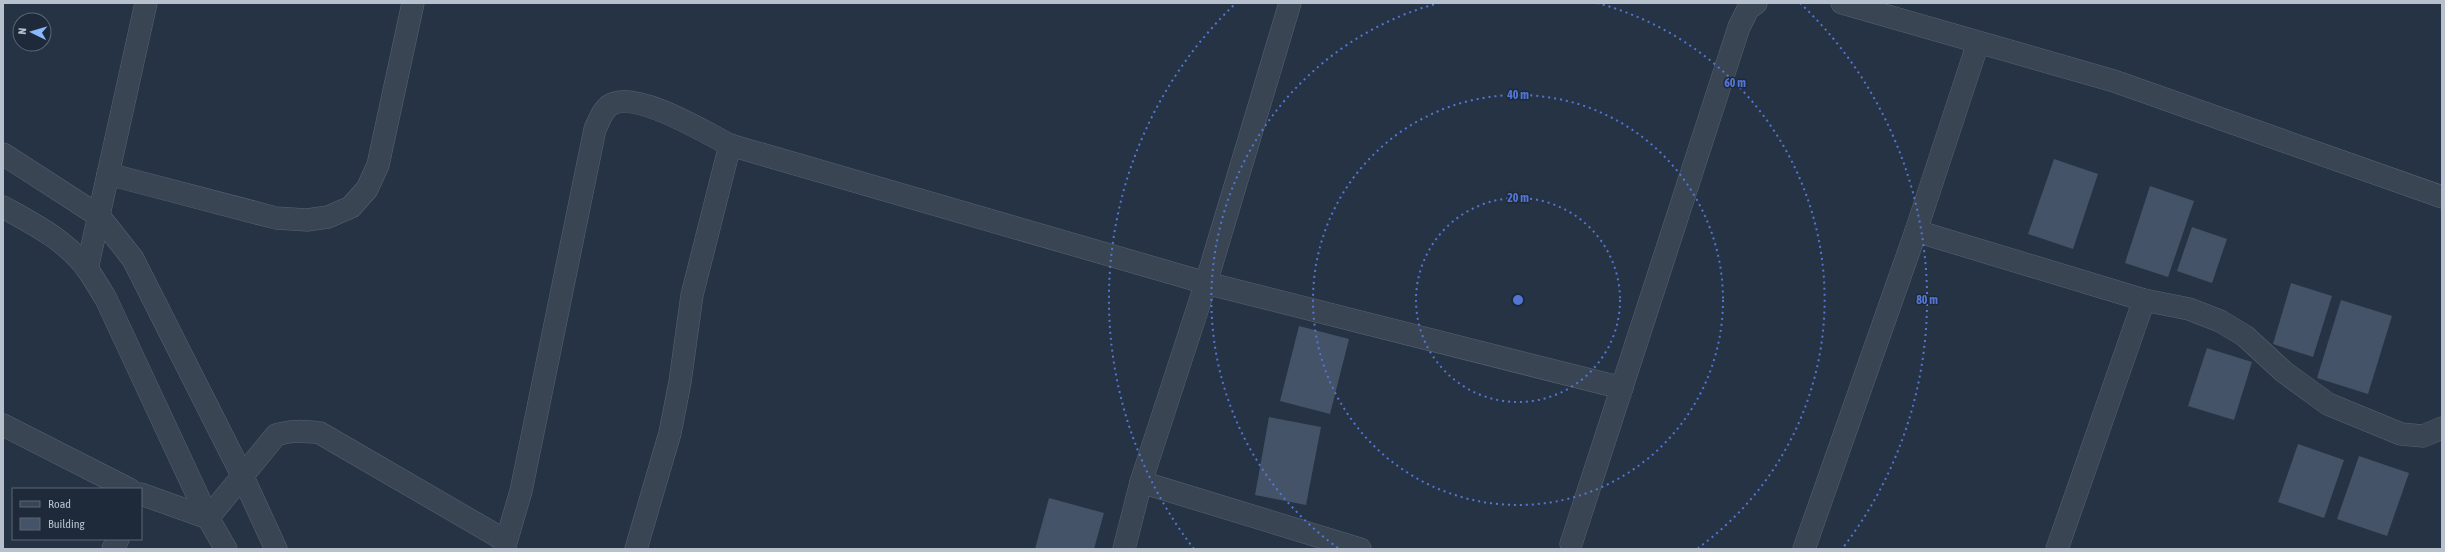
<svg xmlns="http://www.w3.org/2000/svg" width="2445" height="552" font-family="'Asap Condensed',sans-serif">
	<style>
		.building { fill: #445367 }
		.lines { fill: none; stroke-linecap: round; stroke-linejoin: round }
		.minor-casing { stroke: #586371; stroke-width: 23 }
		.minor { stroke: #3a4554; stroke-width: 22 }
		.ring { fill: none; stroke: #5376d4; stroke-width: 2; stroke-dasharray: 2 4 }
		.centre { fill: #5376d4; stroke: #1e2a39; stroke-width: 2 }
		.ring-label { font-size: 12px; text-anchor: middle; font-weight: bold; fill: #5376d4; stroke: #1e2a39; stroke-width: 3; stroke-linejoin: round; paint-order: stroke }
	</style>
	<rect width="100%" height="100%" fill="#253344"/>
	<g class="building">
		<polygon points="2054,159 2098,174 2073,249 2028,234"/>
		<polygon points="2150,186 2194,201 2168,277 2125,263"/>
		<polygon points="2192,227 2227,239 2212,283 2177,271"/>
		<polygon points="2291,283 2332,296 2313,357 2273,344"/>
		<polygon points="2341,300 2392,316 2368,394 2317,378"/>
		<polygon points="1299,326 1349,339 1330,414 1280,401"/>
		<polygon points="2207,348 2252,362 2234,420 2188,406"/>
		<polygon points="1269,417 1321,427 1306,505 1255,495"/>
		<polygon points="2298,444 2344,460 2324,518 2278,502"/>
		<polygon points="2359,456 2409,473 2387,536 2337,519"/>
		<polygon points="1049,498 1104,513 1094,549 1035,549"/>
	</g>
	<g class="lines">
		<defs>
			<g id="minor">
				<polyline points="1842,3 2114,81 2442,197"/>
				<polyline points="3,154 99,216 133,259 242,475 276,549"/>
				<polyline points="108,174 276,218 307,220 328,217 351,207 367,189 378,165 413,3"/>
				<path d="M3,207c31,17 64,34 85,63 6,9 12,19 18,29l102,219 18,31"/>
				<polyline points="1916,231 2144,300 2189,309 2220,321 2245,336 2284,372 2328,404 2401,434 2423,436 2442,428"/>
				<polyline points="87,269 146,3"/>
				<polyline points="3,425 129,489"/>
				<polyline points="1141,482 1360,549"/>
				<path d="M141,494l67,24 68,-83c15,-5 28,-4 44,-2l186,108"/>
				<polyline points="1571,544 1739,27 1748,9 1756,3"/>
				<polyline points="113,549 118,539"/>
				<path d="M504,549l17,-58 74,-362c4,-8 8,-21 17,-25 26,-13 94,29 118,41l476,138 416,105"/>
				<polyline points="636,549 670,433 680,382 692,295 730,145"/>
				<polyline points="1124,549 1141,482 1206,283 1290,3"/>
				<polyline points="1804,549 1916,231 1978,43"/>
				<polyline points="2057,549 2144,300"/>
			</g>
		</defs>
		<use href="#minor" class="minor-casing"/>
		<use href="#minor" class="minor"/>
	</g>
	<g class="ring">
		<circle cx="1518" cy="300" r="102"/>
		<circle cx="1518" cy="300" r="205"/>
		<path d="M1338 548A307 307 0 0 1 1439 3M1597 3A307 307 0 0 1 1698 548"/>
		<path d="M1194 549A409 409 0 0 1 1236 3M1800 3A409 409 0 0 1 1842 549"/>
	</g>
	<circle cx="1518" cy="300" r="6" class="centre"/>
	<g class="ring-label">
		<text x="1735" y="87">60 m</text>
		<text x="1518" y="99">40 m</text>
		<text x="1518" y="202">20 m</text>
		<text x="1927" y="304">80 m</text>
	</g>
	<rect width="2445" height="552" fill="none" stroke="#b7c0cd" stroke-width="8"/>
	<rect x="12" y="488" width="130" height="52" fill="#1e2a39" stroke="#5b6674"/>
	<rect x="20" y="501" width="20" height="6" fill="#3a4554" stroke="#5b6674"/>
	<text x="48" y="508" font-size="12" fill="#b7c0cd">Road</text>
	<rect x="20" y="518" width="20" height="12" fill="#445367" stroke="#5b6674"/>
	<text x="48" y="528" font-size="12" fill="#b7c0cd">Building</text>
	<g transform="translate(32 32) rotate(275)"><circle r="19" fill="#1e2a39" stroke="#5b6674"/>
	<path d="M0-3L7 15L0 10L-7 15Z" fill="#8ab8ff"/>
	<text y="-6" font-size="11" font-weight="bold" text-anchor="middle" fill="#b7c0cd">N</text>
	</g>
</svg>
